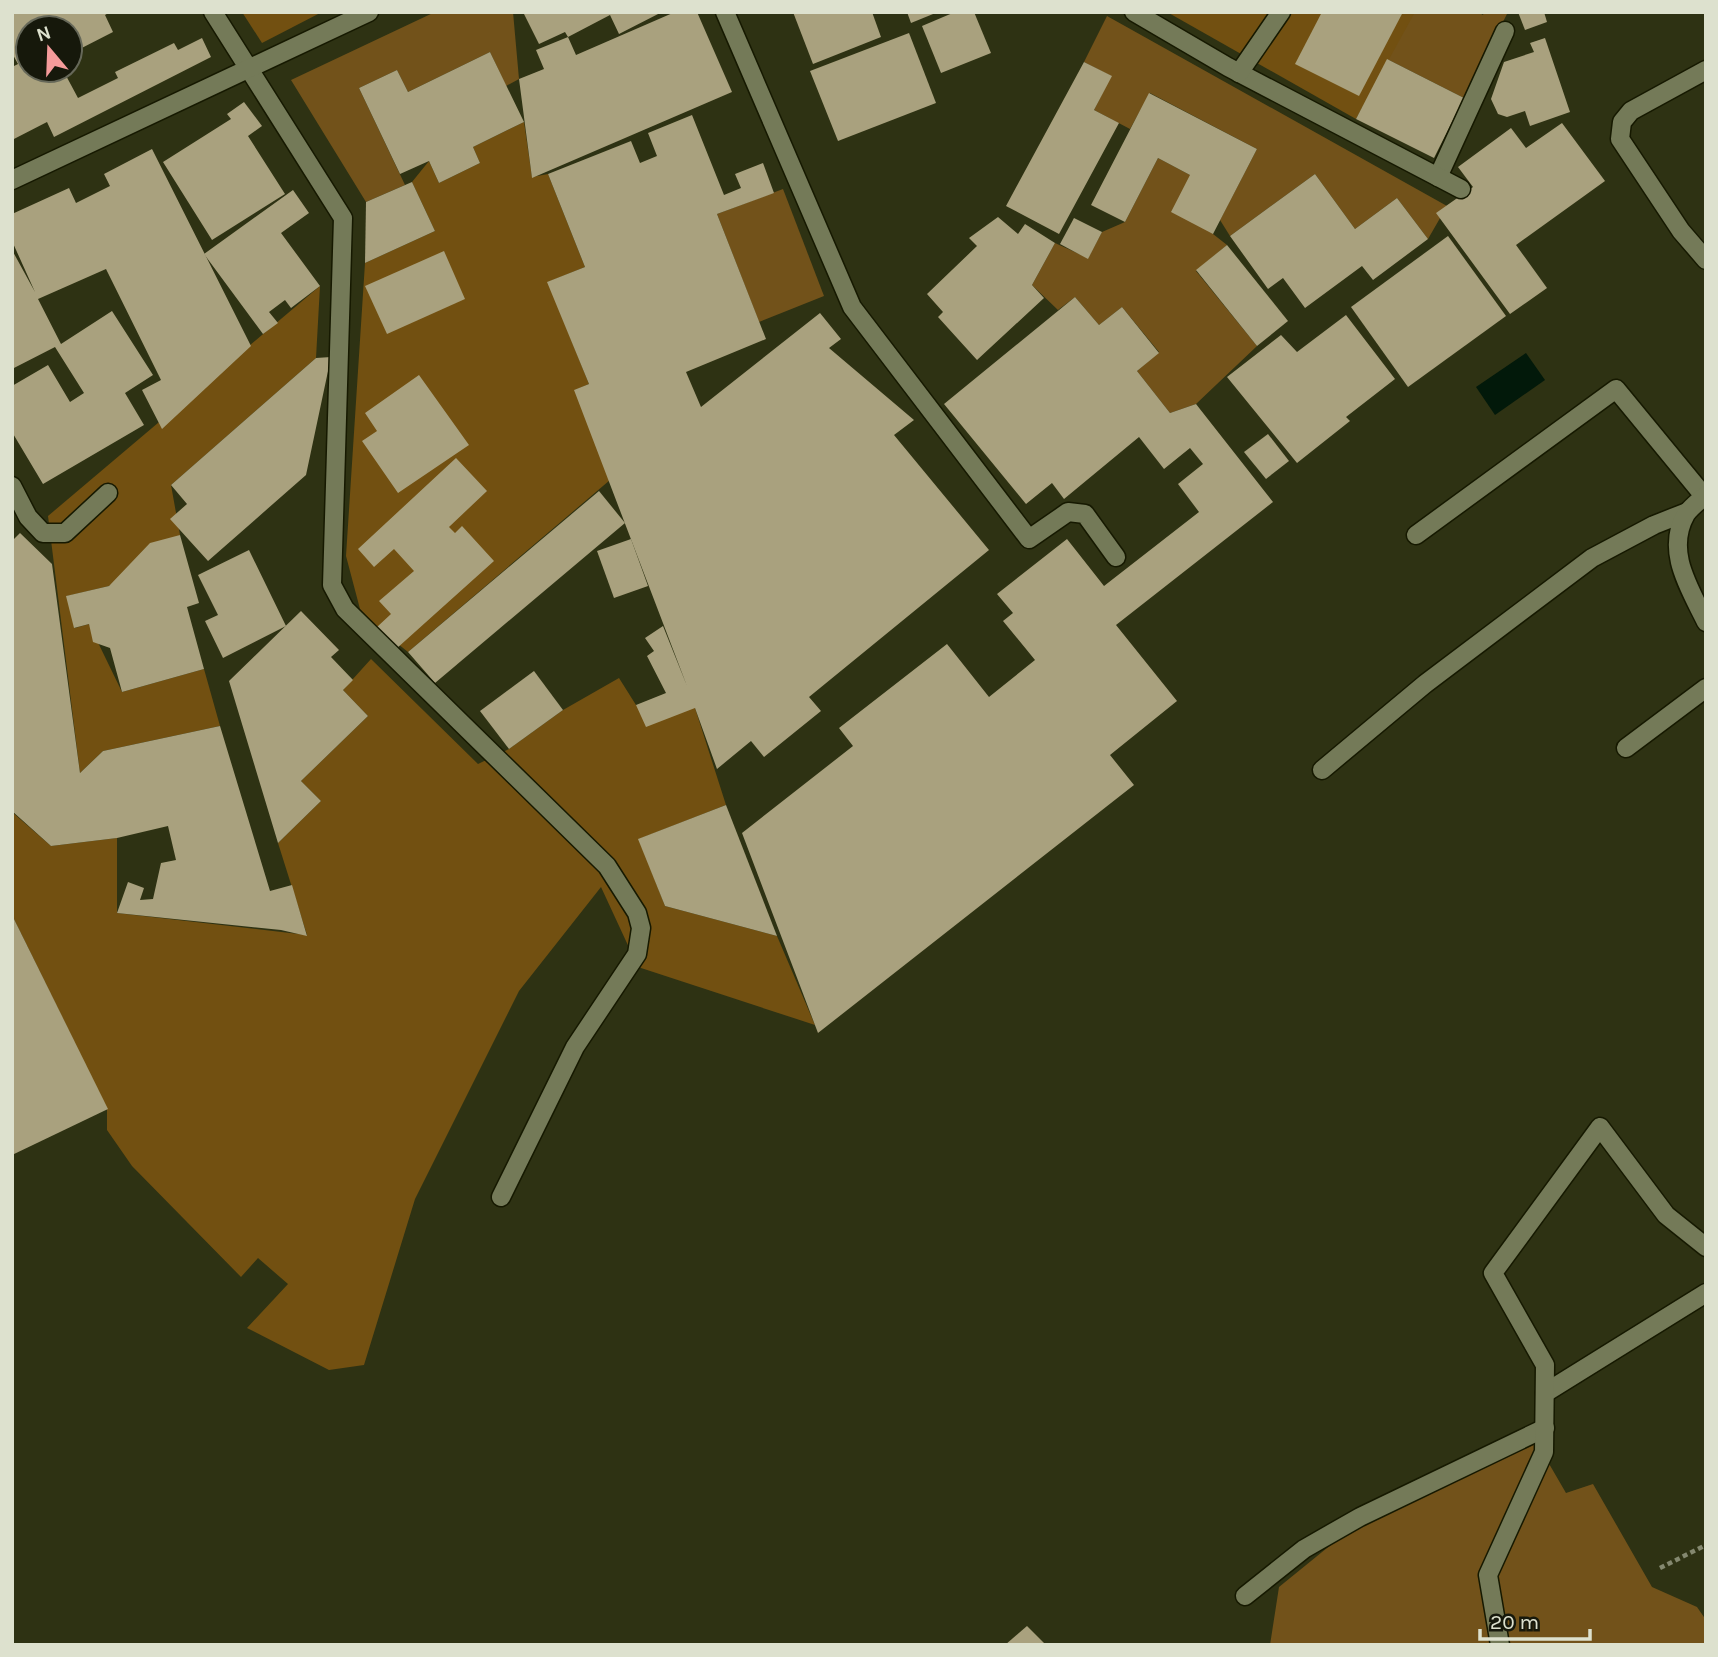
<svg xmlns="http://www.w3.org/2000/svg" width="1718" height="1657" font-family="Karla,sans-serif">
	<style>
		.green { fill: #72521a }
		.forest { fill: #725011 }
		.water { fill: #02190a }
		.building { fill: #a9a17e }
		.lines { fill: none; stroke-linecap: round; stroke-linejoin: round }
		.lane-casing { stroke: #161900; stroke-width: 21 }
		.street-casing { stroke: #161900; stroke-width: 21 }
		.secondary-casing { stroke: #161900; stroke-width: 21 }
		.path { stroke: #84886f; stroke-width: 4.5; stroke-dasharray: 5 3.5; stroke-linecap: butt }
		.lane { stroke: #747a58; stroke-width: 18 }
		.street { stroke: #747a58; stroke-width: 18 }
		.secondary { stroke: #747a58; stroke-width: 18 }
	</style>
	<rect width="100%" height="100%" fill="#2e3213"/>
	<g class="green">
		<polygon points="435,12 513,12 519,79 506,86 490,52 408,92 397,70 359,88 405,185 366,202 291,80"/>
		<polygon points="1414,12 1478,12 1483,15 1484,12 1508,12 1464,98 1387,59"/>
		<polygon points="1107,16 1447,206 1428,239 1397,198 1355,229 1315,174 1230,236 1220,220 1257,149 1150,93 1130,129 1094,110 1111,76 1084,62"/>
		<polygon points="1158,158 1190,175 1213,234 1227,245 1196,271 1257,346 1196,404 1170,413 1137,371 1159,352 1122,307 1099,325 1075,297 1058,310 1032,285 1055,243 1088,258 1102,232 1125,222"/>
		<polygon points="783,189 824,296 759,322 717,214"/>
		<polygon points="1537,1443 1566,1493 1593,1484 1652,1587 1697,1607 1706,1620 1706,1645 1270,1645 1279,1587 1343,1535"/>
	</g>
	<g class="forest">
		<polygon points="242,12 322,12 262,43"/>
		<polygon points="1167,12 1415,12 1356,119"/>
		<polygon points="524,122 532,177 548,174 585,267 548,282 589,384 575,390 610,480 408,652 377,627 360,609 346,556 365,263 435,231 412,182 429,161 439,183 480,163 473,147"/>
		<polygon points="320,286 316,358 171,485 180,535 109,586 67,596 75,628 89,624 122,692 204,669 220,726 103,751 80,773 48,516"/>
		<polygon points="371,659 478,764 509,749 563,710 619,678 636,705 695,708 726,805 639,839 665,906 777,936 815,1025 638,967 601,887 519,991 415,1199 364,1365 329,1370 247,1328 288,1284 258,1258 241,1277 132,1166 107,1130 107,1109 12,915 12,812 51,846 117,838 117,913 307,935 278,843 321,801 301,781 368,716 343,690"/>
	</g>
	<polygon class="water" points="1526,353 1545,380 1495,415 1476,387"/>
	<g class="building">
		<polygon points="12,12 110,12 105,15 113,32 70,54 70,28 28,28 28,70 63,70 78,98 118,78 115,72 174,43 178,50 202,38 211,57 54,137 47,122 12,140 12,67 18,64 12,53"/>
		<polygon points="523,12 662,12 619,34 610,15 568,37 565,32 539,44"/>
		<polygon points="675,12 697,12 732,92 532,178 519,79 544,69 536,50 568,37 576,55"/>
		<polygon points="793,12 872,12 881,37 813,64"/>
		<polygon points="907,12 938,12 911,23"/>
		<polygon points="955,12 974,12 991,53 941,73 922,26"/>
		<polygon points="1322,12 1403,12 1359,96 1295,64"/>
		<polygon points="1518,12 1544,12 1547,22 1525,30"/>
		<polygon points="909,33 936,103 838,141 810,71"/>
		<polygon points="1545,38 1570,112 1530,126 1525,111 1507,117 1498,114 1491,99 1504,62 1534,52 1530,43"/>
		<polygon points="490,52 524,122 473,147 480,163 439,183 429,161 400,174 359,88 397,70 408,92"/>
		<polygon points="1387,59 1464,98 1434,158 1356,119"/>
		<polygon points="1084,62 1112,76 1094,110 1119,123 1059,234 1006,206"/>
		<polygon points="1149,93 1257,149 1213,234 1171,212 1190,175 1158,158 1125,222 1091,205"/>
		<polygon points="244,102 262,126 248,136 285,194 212,240 163,162 231,119 227,114"/>
		<polygon points="692,115 724,195 741,188 735,174 763,163 774,193 717,214 766,339 686,372 701,407 820,313 841,339 829,348 914,420 894,435 989,550 809,697 821,711 764,757 751,741 717,769 695,708 646,727 636,705 666,693 647,656 654,651 645,638 663,626 687,686 574,390 589,384 547,282 585,267 548,174 631,141 640,163 657,156 648,133"/>
		<polygon points="1562,123 1605,181 1516,245 1547,288 1510,314 1436,213 1473,187 1458,167 1511,128 1526,148"/>
		<polygon points="152,149 251,346 162,429 142,390 161,380 106,269 38,299 61,344 112,311 153,375 125,393 144,425 43,484 12,432 12,386 48,365 70,402 84,393 55,347 12,369 12,250 35,292 12,241 12,214 69,188 76,203 110,186 104,174"/>
		<polygon points="1315,174 1355,229 1397,198 1428,239 1373,280 1362,266 1305,308 1283,278 1268,289 1230,236"/>
		<polygon points="412,182 435,231 365,263 366,202"/>
		<polygon points="293,190 309,213 281,233 320,286 291,308 285,300 269,312 278,323 263,334 204,254"/>
		<polygon points="998,217 1018,234 1025,224 1055,243 1032,285 1044,298 977,360 938,317 943,312 927,294 977,246 969,238"/>
		<polygon points="1074,218 1102,232 1088,259 1060,244"/>
		<polygon points="1448,236 1506,316 1408,387 1351,307"/>
		<polygon points="1227,245 1288,321 1257,346 1196,270"/>
		<polygon points="444,251 465,299 387,334 365,286"/>
		<polygon points="1075,297 1099,325 1122,307 1159,353 1137,371 1170,413 1196,404 1273,502 1116,625 1177,701 1110,755 1134,785 818,1033 742,833 853,746 839,728 947,644 989,697 1035,660 1003,621 1013,613 997,594 1067,539 1104,586 1199,512 1178,484 1203,464 1190,448 1164,469 1139,437 1064,499 1052,483 1026,504 944,404"/>
		<polygon points="1346,315 1395,379 1346,417 1350,421 1297,463 1227,377 1281,335 1297,352"/>
		<polygon points="331,357 306,475 208,561 170,519 187,504 171,485 316,358"/>
		<polygon points="419,375 469,445 398,493 362,441 377,431 365,413"/>
		<polygon points="1268,434 1289,461 1266,479 1244,452"/>
		<polygon points="456,458 487,491 449,527 455,533 462,526 494,561 396,649 377,627 391,614 379,601 414,571 394,549 374,567 358,549"/>
		<polygon points="599,491 625,523 435,683 408,652"/>
		<polygon points="20,533 52,564 80,773 103,751 220,726 270,891 292,885 307,936 281,930 117,913 128,882 144,888 140,900 153,899 161,863 176,860 168,826 117,838 51,846 12,811 12,541"/>
		<polygon points="180,535 199,603 187,607 204,669 122,692 110,648 93,642 89,624 74,628 66,596 109,586 150,543"/>
		<polygon points="631,539 648,586 614,598 597,551"/>
		<polygon points="249,550 286,626 223,658 205,621 218,615 198,575"/>
		<polygon points="301,611 339,650 331,657 353,680 343,690 368,716 301,781 321,801 278,843 229,681"/>
		<polygon points="534,671 563,710 509,749 480,711"/>
		<polygon points="726,805 777,936 665,906 638,839"/>
		<polygon points="12,915 108,1109 12,1155"/>
		<polygon points="1027,1626 1046,1645 1005,1645"/>
	</g>
	<g class="lines">
		<defs>
			<g id="lane">
				<polyline points="1438,177 1505,31"/>
				<polyline points="1416,535 1616,389 1704,496"/>
				<polyline points="1626,748 1706,688"/>
				<polyline points="1322,770 1425,684 1592,558 1654,525 1687,512"/>
				<polyline points="1545,1393 1706,1293"/>
				<polyline points="1245,1596 1304,1549 1360,1517 1545,1428"/>
				<polyline points="1500,1645 1488,1575 1544,1452 1545,1365 1493,1273 1600,1127 1666,1215 1706,1247"/>
			</g>
			<g id="street">
				<polyline points="213,12 343,218 332,585 345,609 607,866 637,913 641,928 637,954 575,1047 501,1197"/>
				<polyline points="725,12 852,307 1029,539 1068,512 1085,514 1116,557"/>
				<polyline points="1134,12 1228,67 1461,189"/>
				<polyline points="1706,70 1631,111 1622,122 1620,139 1681,231 1706,260"/>
				<polyline points="1239,73 1281,12"/>
				<polyline points="12,486 28,517 43,533 65,533 108,493"/>
				<path d="M1706,495c-7,6 -15,12 -20,19 -21,37 3,73 20,108"/>
			</g>
			<polyline id="secondary" points="12,180 369,12"/>
		</defs>
		<use href="#lane" class="lane-casing"/>
		<use href="#street" class="street-casing"/>
		<use href="#secondary" class="secondary-casing"/>
		<polyline class="path" points="1660,1568 1706,1545"/>
		<use href="#lane" class="lane"/>
		<use href="#street" class="street"/>
		<use href="#secondary" class="secondary"/>
	</g>
	<rect width="1718" height="1657" fill="none" stroke="#dde1ce" stroke-width="28"/>
	<g transform="translate(49 49) rotate(341)"><circle r="33" fill="#16180b" stroke="#666859" stroke-width="2"/>
	<path d="M0-5L12 26L0 18L-12 26Z" fill="#f59b9b"/>
	<text y="-10" font-size="19" font-weight="bold" text-anchor="middle" fill="#dde1ce">N</text>
	</g>
	<path d="M1480 1629v10h110v-10" fill="none" stroke="#dde1ce" stroke-width="3.5"/>
	<text x="1490" y="1629" font-size="21" fill="#dde1ce" stroke="#16180b" stroke-width="5" paint-order="stroke">20 m</text>
</svg>
